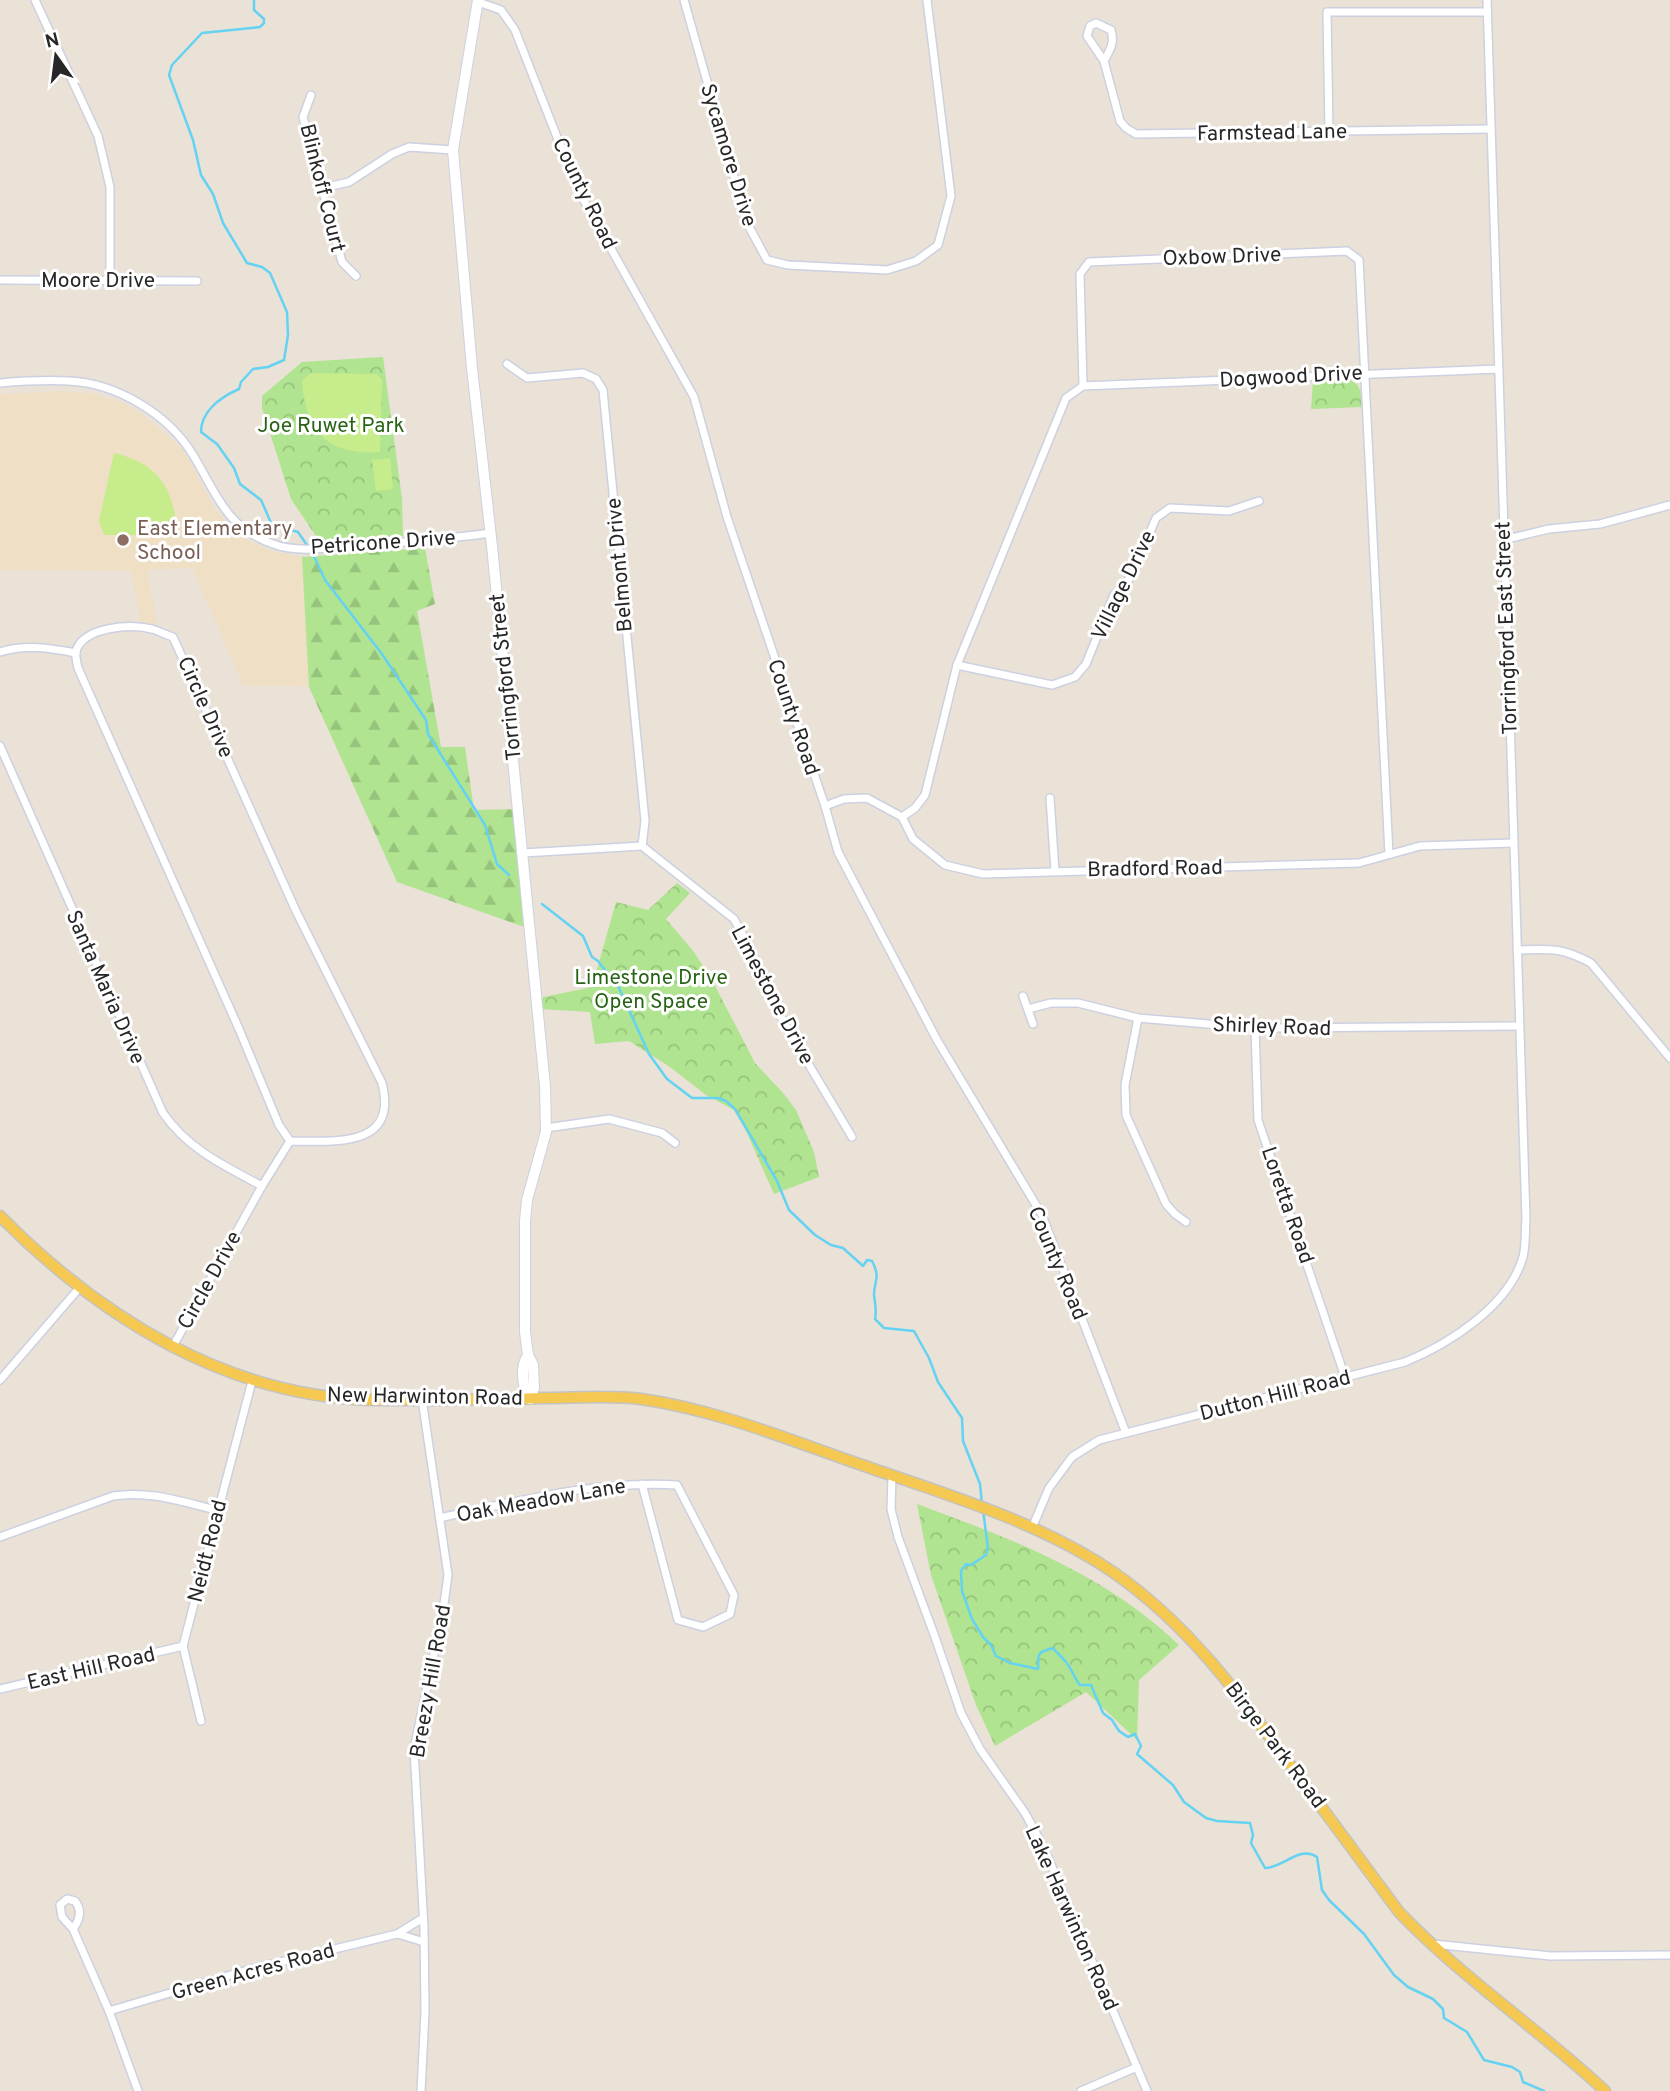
<svg xmlns="http://www.w3.org/2000/svg" width="1670" height="2091" font-family="Overpass,sans-serif">
	<style>
		.education { fill: #eedfc5 }
		.forest { fill: url(#forest-firs) }
		.park { fill: url(#park-crowns) }
		.pitch { fill: #c7ec8b }
		.lines { fill: none; stroke-linecap: round; stroke-linejoin: round }
		.stream { stroke: #64d2f2; stroke-width: 2.5 }
		.street-casing { stroke: #ccd1e1; stroke-width: 10 }
		.secondary-casing { stroke: #ccd1e1; stroke-width: 12 }
		.primary-casing { stroke: #c3c3c3; stroke-width: 13 }
		.street { stroke: #fff; stroke-width: 7 }
		.secondary { stroke: #fff; stroke-width: 10 }
		.primary { stroke: #f5c951; stroke-width: 10 }
		.education-dot { fill: #8d6e63; stroke: #fff; stroke-width: 2.5 }
		.labels { text-anchor: middle; stroke-width: 6; stroke-linejoin: round; paint-order: stroke }
		.street-label { font-size: 21px; fill: #272727; stroke: #fff }
		.park-label { font-size: 21px; fill: #296416; stroke: #fff }
		.education-label { font-size: 21px; fill: #785e54; stroke: #fff; text-anchor: start }
	</style>
	<defs>
		<pattern id="forest-firs" width="22" height="20" patternUnits="userSpaceOnUse" patternTransform="scale(1.75)"><rect width="22" height="20" fill="#b0e490"/><path d="M5 1l3.5 6h-7zM16 11l3.5 6h-7z" fill="#97c47c"/></pattern>
		<pattern id="park-crowns" width="20" height="18" patternUnits="userSpaceOnUse" patternTransform="scale(1.75)"><rect width="20" height="18" fill="#b0e490"/><path d="M2 6a3 3 0 1 1 6 0M12 15a3 3 0 1 1 6 0" fill="none" stroke="#97c47c"/></pattern>
	</defs>
	<rect width="100%" height="100%" fill="#eae1d7"/>
	<polygon class="education" points="63,391 96,394 123,403 144,416 178,445 188,458 215,510 237,535 271,551 302,557 309,687 243,685 192,568 147,570 157,624 141,623 131,571 0,570 0,394"/>
	<polygon class="forest" points="425,548 435,604 417,611 441,747 465,747 474,810 521,809 533,930 397,882 309,687 302,557"/>
	<g class="park">
		<polygon points="383,357 402,499 403,536 320,542 291,499 262,408 262,396 302,362"/>
		<path d="M1348,379c14,4 13,16 14,28l-51,2 2,-28z"/>
		<polygon points="677,883 690,893 666,919 694,952 712,980 755,1063 784,1094 796,1110 814,1152 819,1177 774,1194 746,1131 734,1110 706,1095 670,1067 629,1041 595,1044 590,1012 540,1009 539,998 592,987 616,902 648,910"/>
		<path d="M917,1504c95,35 187,69 262,141l-40,35 -2,60 -51,-48 -91,54 -19,-41 -45,-130z"/>
	</g>
	<g class="pitch">
		<path d="M311,373l66,1 5,6 -2,72c-53,4 -75,-21 -78,-72z"/>
		<path d="M114,453c47,11 59,37 64,82h-74l-5,-14z"/>
		<polygon points="390,458 393,489 376,491 372,460"/>
	</g>
	<g class="lines">
		<g class="stream">
			<path d="M254,0v10l10,9v4l-4,4 -58,6 -30,32 -3,10 24,65 8,35 12,19 10,29 24,40 15,4 8,6 17,39 1,23 -4,25 -16,7 -15,2 -12,13 -2,7c-18,8 -38,22 -38,43l16,12 17,24 6,16 21,16 11,25 26,7 15,22 12,26 57,74 44,66 2,14 57,91 12,39 12,11"/>
			<path d="M542,904l41,32 9,21 6,4 21,27 30,66 18,25 25,19h26l8,3 9,8 42,72 12,29 26,25 16,10 12,3 20,18 4,-6 5,1c9,17 2,19 2,34 1,9 3,16 1,24l9,9 30,3 15,27 9,24 24,36 1,23 17,43 2,20"/>
			<path d="M983,1510l5,38 -2,7 -15,10 -5,-1 -5,7 1,20 10,28 11,18 8,8 5,11 14,7 28,6c1,-15 -3,-16 15,-21 4,5 9,9 13,14 6,7 8,16 14,23h11l12,28 9,7 7,11 9,6 7,-3 6,12 -4,8 36,31 11,17 22,16 11,3 33,2 3,12 -2,8 14,25c19,0 34,-23 52,-11l5,33 7,10 35,34 30,41 14,12 25,12 10,10 1,9 23,14 17,28 28,7 8,5 3,10 21,9"/>
		</g>
		<defs>
			<g id="street">
				<polyline points="35,0 98,136 110,187 110,280"/>
				<polyline points="684,0 747,223 767,260 788,265 887,270 916,261 938,245 951,196 927,0"/>
				<polyline points="478,2 501,10 515,30 577,188 694,397 727,517 825,806 838,852 937,1040 1042,1215 1126,1433"/>
				<path d="M1096,23l15,7c4,13 -1,20 -7,31l-17,-25 3,-10z"/>
				<polyline points="1104,61 1120,121 1126,128 1136,134 1491,129"/>
				<polyline points="311,95 303,117 342,262 356,276"/>
				<polyline points="1329,131 1327,12 1487,12"/>
				<polyline points="323,188 349,182 392,154 409,147 453,150"/>
				<polyline points="0,280 197,281"/>
				<polyline points="507,364 527,378 583,373 596,379 603,390 645,821 642,846"/>
				<path d="M0,383c23,-2 47,-3 69,-2 48,2 100,34 124,74 24,39 32,72 80,89 24,9 54,4 79,2 46,-3 93,-7 139,-13"/>
				<polyline points="1083,386 1499,369"/>
				<polyline points="1503,540 1549,529 1600,524 1670,505"/>
				<path d="M0,652c25,-8 50,-4 76,1"/>
				<polyline points="957,665 1052,685 1075,677 1086,664 1114,595 1131,577 1156,518 1170,508 1229,511 1259,501"/>
				<path d="M0,746l163,367c25,36 61,53 99,73"/>
				<polyline points="1050,798 1055,871"/>
				<polyline points="825,806 844,799 867,798 902,817 913,839 945,865 983,874 1359,863 1420,846 1513,843"/>
				<polyline points="902,817 915,808 925,795 957,665 1066,398 1083,386 1080,274 1089,262 1347,251 1359,260 1389,854"/>
				<polyline points="642,846 734,919 750,948 784,1023 852,1137"/>
				<polyline points="523,853 642,846"/>
				<path d="M1517,950c33,-1 44,-3 74,13l79,95"/>
				<polyline points="1023,996 1033,1024"/>
				<polyline points="1028,1009 1051,1003 1078,1003 1138,1018 1255,1028 1519,1026"/>
				<polyline points="1138,1018 1125,1085 1126,1115 1166,1204 1175,1214 1186,1222"/>
				<polyline points="1255,1028 1258,1120 1345,1377"/>
				<polyline points="546,1128 609,1119 662,1133 675,1143"/>
				<path d="M172,1348l90,-162 28,-45c43,0 109,8 92,-58l-86,-172 -123,-274c-7,-2 -14,-6 -21,-8 -21,-5 -68,-3 -76,22 -1,5 1,12 2,17l161,361 40,96 11,16"/>
				<polyline points="0,1380 81,1286"/>
				<polyline points="892,1476 891,1509 898,1537 935,1637 961,1713 980,1749 1025,1813 1044,1848 1147,2091"/>
				<path d="M440,1518c78,-17 157,-38 237,-33l57,110 -4,19 -27,13 -25,-7 -36,-136"/>
				<path d="M1032,1528l17,-40 23,-31 27,-17 306,-78c44,-18 104,-56 118,-105 3,-12 2,-26 3,-38l-39,-1219"/>
				<path d="M0,1537l113,-41c36,-6 69,6 104,14"/>
				<polyline points="0,1689 183,1646"/>
				<polyline points="201,1721 183,1646 252,1381"/>
				<path d="M73,1929c7,-9 9,-19 2,-28l-8,-2 -7,6 2,12 11,12 36,82 29,80"/>
				<polyline points="398,1934 424,1942"/>
				<polyline points="1433,1944 1551,1956 1670,1955"/>
				<polyline points="109,2011 251,1969 397,1934 423,1918"/>
				<polyline points="421,2091 425,2012 424,1928 414,1749 443,1611 448,1575 422,1399"/>
				<polyline points="1081,2091 1137,2067"/>
			</g>
			<g id="secondary">
				<polyline points="478,0 453,150 472,368 492,546 545,1086 546,1132 527,1200 525,1221 525,1332 528,1355 533,1365 534,1388 530,1399"/>
				<path d="M528,1355c-8,12 -6,32 2,44"/>
			</g>
			<path id="primary" d="M0,1216c101,102 229,182 376,184 55,0 111,0 166,-2 32,0 67,-3 99,1 77,11 148,41 221,66 85,30 176,56 251,107 75,52 125,121 178,194 36,48 72,97 108,146 63,66 140,117 206,179"/>
		</defs>
		<use href="#street" class="street-casing"/>
		<use href="#secondary" class="secondary-casing"/>
		<use href="#primary" class="primary-casing"/>
		<use href="#street" class="street"/>
		<use href="#secondary" class="secondary"/>
		<use href="#primary" class="primary"/>
	</g>
	<circle class="education-dot" cx="123" cy="540" r="7"/>
	<g class="labels">
		<g class="street-label">
			<text transform="translate(1272 132) rotate(-1)" y="7">Farmstead Lane</text>
			<text transform="translate(729 155) rotate(73)" y="7">Sycamore Drive</text>
			<text transform="translate(323 188) rotate(76)" y="7">Blinkoff Court</text>
			<text transform="translate(585 193) rotate(64)" y="7">County Road</text>
			<text transform="translate(1222 256) rotate(-2)" y="7">Oxbow Drive</text>
			<text x="98" y="287">Moore Drive</text>
			<text transform="translate(1291 376) rotate(-3)" y="7">Dogwood Drive</text>
			<text transform="translate(383 542) rotate(-4)" y="7">Petricone Drive</text>
			<text transform="translate(619 565) rotate(-95)" y="7">Belmont Drive</text>
			<text transform="translate(1123 585) rotate(-64)" y="7">Village Drive</text>
			<text transform="translate(1506 628) rotate(-92)" y="7">Torringford East Street</text>
			<text transform="translate(505 677) rotate(-96)" y="7">Torringford Street</text>
			<text transform="translate(206 707) rotate(66)" y="7">Circle Drive</text>
			<text transform="translate(794 717) rotate(71)" y="7">County Road</text>
			<text transform="translate(1155 868) rotate(-1)" y="7">Bradford Road</text>
			<text transform="translate(106 987) rotate(66)" y="7">Santa Maria Drive</text>
			<text transform="translate(773 995) rotate(62)" y="7">Limestone Drive</text>
			<text transform="translate(1272 1026) rotate(2)" y="7">Shirley Road</text>
			<text transform="translate(1288 1205) rotate(71)" y="7">Loretta Road</text>
			<text transform="translate(1058 1263) rotate(67)" y="7">County Road</text>
			<text transform="translate(209 1280) rotate(-61)" y="7">Circle Drive</text>
			<text transform="translate(1275 1395) rotate(-14)" y="7">Dutton Hill Road</text>
			<text transform="translate(425 1396) rotate(1)" y="7">New Harwinton Road</text>
			<text transform="translate(541 1500) rotate(-10)" y="7">Oak Meadow Lane</text>
			<text transform="translate(207 1551) rotate(-76)" y="7">Neidt Road</text>
			<text transform="translate(91 1668) rotate(-13)" y="7">East Hill Road</text>
			<text transform="translate(430 1681) rotate(-80)" y="7">Breezy Hill Road</text>
			<text transform="translate(1276 1745) rotate(53)" y="7">Birge Park Road</text>
			<text transform="translate(1072 1918) rotate(66)" y="7">Lake Harwinton Road</text>
			<text transform="translate(253 1971) rotate(-15)" y="7">Green Acres Road</text>
		</g>
		<g class="park-label">
			<text x="331" y="432">Joe Ruwet Park</text>
			<text x="651" y="984">Limestone Drive<tspan x="651" dy="24">Open Space</tspan></text>
		</g>
		<g class="education-label">
			<text x="137" y="535">East Elementary<tspan x="137" dy="24">School</tspan></text>
		</g>
	</g>
	<g transform="translate(56 56) rotate(346)" stroke="#ffffff" stroke-width="5" paint-order="stroke">
	<path d="M0-5L12 26L0 18L-12 26Z" fill="#272727"/>
	<text y="-10" font-size="19" font-weight="bold" text-anchor="middle" fill="#272727">N</text>
	</g>
</svg>
